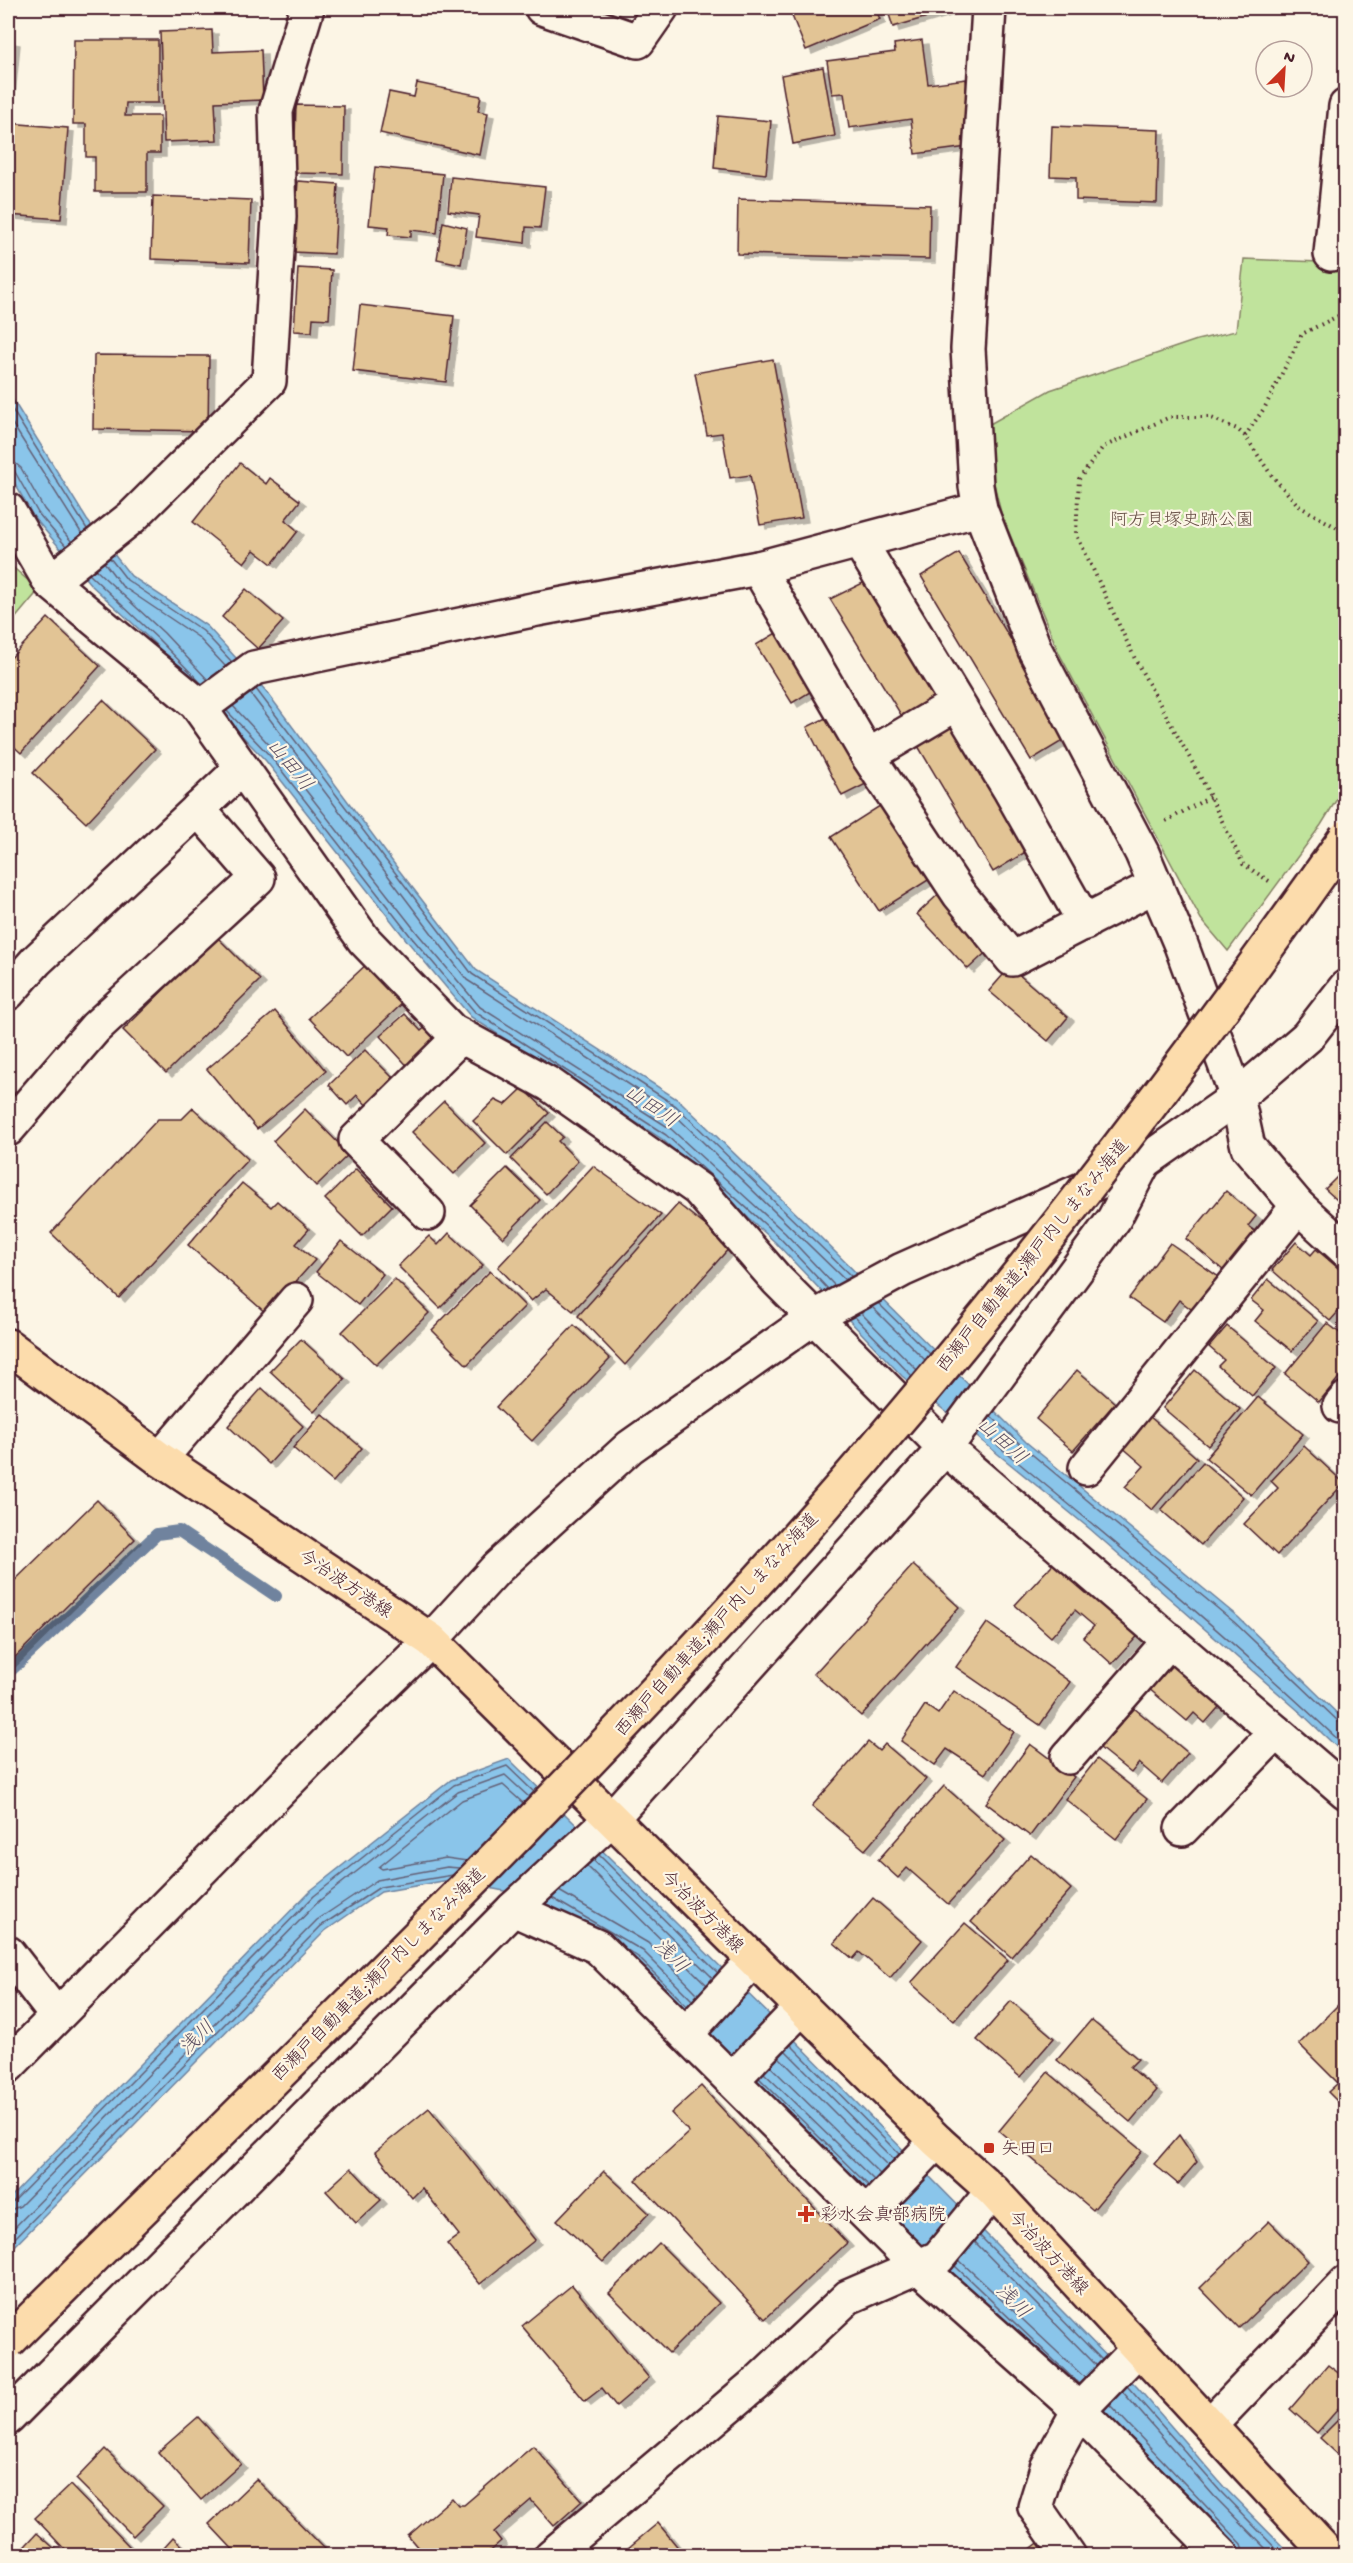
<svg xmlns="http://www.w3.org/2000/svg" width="1353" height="2563" font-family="'Gochi Hand','Klee One',sans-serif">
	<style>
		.green { fill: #c0e39c; stroke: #858164; stroke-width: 1.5 }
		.water { fill: #8ac5ea; stroke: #70839e; stroke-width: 1.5 }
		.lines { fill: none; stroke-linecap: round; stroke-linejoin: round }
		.shore { stroke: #646177; stroke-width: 1.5 }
		.stream { stroke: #70839e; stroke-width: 12 }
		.building { fill: #e2c495; stroke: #4a1f2b; stroke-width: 1.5; filter: url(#shadow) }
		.minor-casing { stroke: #4a1f2b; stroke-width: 38 }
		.major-casing { stroke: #4a1f2b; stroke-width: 38 }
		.path { stroke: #4a1f2b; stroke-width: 4; stroke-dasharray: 1.5 4.5; stroke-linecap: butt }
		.minor { stroke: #fcf5e5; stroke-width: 33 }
		.major { stroke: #fcdcac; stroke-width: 33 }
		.highway-bridge-casing { stroke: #4a1f2b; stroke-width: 38; stroke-linecap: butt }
		.highway-bridge { stroke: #fcdcac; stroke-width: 33 }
		.poi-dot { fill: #c8321e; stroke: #fcf5e5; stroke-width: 2 }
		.labels { text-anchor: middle; stroke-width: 4.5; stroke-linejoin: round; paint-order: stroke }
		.park-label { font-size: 18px; fill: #685047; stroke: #fcf5e5 }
		.street-label { font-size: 18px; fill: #4a1f2b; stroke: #fcf5e5 }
		.poi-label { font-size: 18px; fill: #4a1f2b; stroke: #fcf5e5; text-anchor: start }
		.water-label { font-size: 20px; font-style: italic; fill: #5d5164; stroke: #fcf5e5 }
	</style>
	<defs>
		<filter id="shadow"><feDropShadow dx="6" dy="4" stdDeviation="0" flood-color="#0004"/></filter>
	</defs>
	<rect width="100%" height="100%" fill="#fcf5e5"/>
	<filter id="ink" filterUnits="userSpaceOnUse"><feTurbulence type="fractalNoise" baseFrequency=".0167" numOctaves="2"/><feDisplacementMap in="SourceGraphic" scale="12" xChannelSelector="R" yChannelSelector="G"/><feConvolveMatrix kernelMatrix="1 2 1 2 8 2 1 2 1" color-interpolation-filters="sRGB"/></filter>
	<g filter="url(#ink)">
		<g class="green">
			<polygon points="1244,259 1345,263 1345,786 1321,825 1228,951 1201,919 1059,653 1001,513 981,429 1050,390 1197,340 1236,331"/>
			<polygon points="8,563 39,590 8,627"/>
		</g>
		<g class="water">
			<polygon points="8,392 87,520 131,576 207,626 266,691 398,869 476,970 680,1101 805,1222 1026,1442 1238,1617 1345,1721 1345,1755 1301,1713 1090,1529 902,1376 776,1243 662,1139 471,1017 408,942 266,761 154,643 91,585 33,516 8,471"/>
			<polygon points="509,1759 784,2029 1137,2387 1224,2487 1291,2555 1235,2555 1072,2385 831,2159 554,1914 504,1891 449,1880 381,1892 325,1931 8,2253 8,2200 310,1891 451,1780"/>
		</g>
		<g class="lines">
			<g class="shore">
				<polyline points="8,403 87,529"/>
				<polyline points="8,417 82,534"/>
				<polyline points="8,462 15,463 21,468 44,509 72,542"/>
				<polyline points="8,470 15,472 38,513 66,546"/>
				<polyline points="110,558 127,580 203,631 232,662"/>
				<polyline points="104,562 122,586 198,637 226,667"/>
				<polyline points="95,569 164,633 208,680"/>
				<polyline points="89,574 158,639 202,684"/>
				<polyline points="256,689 472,974 676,1106 852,1277"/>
				<polyline points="250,693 467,980 672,1112 845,1280"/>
				<polyline points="233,706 276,752 418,934 480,1007 671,1129 785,1233 835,1286"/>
				<polyline points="227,711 271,757 412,938 475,1012 666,1135 780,1238 828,1289"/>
				<polyline points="878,1303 930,1354"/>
				<polyline points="872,1307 925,1360"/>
				<polyline points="861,1313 917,1370"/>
				<polyline points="854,1316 912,1376"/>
				<polyline points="991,1416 1022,1446 1234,1622 1339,1722 1346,1724"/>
				<path d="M980,1431c124,102 249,205 366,316"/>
				<polyline points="599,1855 718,1973"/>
				<polyline points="593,1860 713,1978"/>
				<polyline points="467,1861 446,1858 382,1869 379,1867 462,1800 503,1785 523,1803"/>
				<polyline points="587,1866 707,1985"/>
				<polyline points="559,1891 648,1943 698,1994"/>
				<polyline points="552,1898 643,1951 692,2000"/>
				<polyline points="626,1949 638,1957 687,2006"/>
				<polyline points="791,2045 899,2154"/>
				<polyline points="785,2050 894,2160"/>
				<polyline points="779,2057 888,2166"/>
				<polyline points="770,2066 880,2174"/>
				<polyline points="764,2073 874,2180"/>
				<polyline points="759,2078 869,2186"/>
				<polyline points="8,2203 14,2201 314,1896 454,1785 507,1766 534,1792"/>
				<polyline points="8,2211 20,2206 319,1901 458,1792 505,1775 529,1797"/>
				<polyline points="8,2234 317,1920 377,1880 447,1867 459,1868"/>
				<polyline points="980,2236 1102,2360"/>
				<polyline points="975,2242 1097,2366"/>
				<polyline points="8,2245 321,1926 380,1887 453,1875"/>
				<polyline points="959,2260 1085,2378"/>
				<polyline points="955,2266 1079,2384"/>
				<polyline points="1127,2386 1220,2491 1283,2556"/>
				<polyline points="1122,2391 1214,2496 1273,2556"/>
				<polyline points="1109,2404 1242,2544 1246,2556"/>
			</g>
			<polyline class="stream" points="8,1673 157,1534 179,1531 276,1596"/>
		</g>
		<g class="building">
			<polygon points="800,8 875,8 880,19 806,50 790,11"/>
			<polygon points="887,8 958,8 893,27"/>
			<polygon points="212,30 213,52 261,50 263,100 215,102 217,140 164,142 160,32"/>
			<polygon points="8,40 14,41 9,91 8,91"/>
			<polygon points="74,40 158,40 158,103 126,103 125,116 160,116 160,153 147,153 147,192 95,192 95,157 86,157 86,124 73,124"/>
			<polygon points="922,40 928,84 966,79 975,146 915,154 911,119 849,128 844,93 832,94 827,61 895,52 894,44"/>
			<polygon points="823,67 835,136 793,144 781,75"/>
			<polygon points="417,83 481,96 478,111 488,113 480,155 380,133 389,92 414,97"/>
			<polygon points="296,105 344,106 343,174 294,173"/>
			<polygon points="718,116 771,121 766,174 714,168"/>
			<polygon points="8,123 68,128 61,219 8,215"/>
			<polygon points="1052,126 1159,130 1157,203 1076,200 1076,177 1050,176"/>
			<polygon points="375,167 443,174 437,233 411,230 411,237 388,235 389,227 369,225"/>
			<polygon points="451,177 545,187 540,228 526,227 525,243 476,237 479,215 448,211"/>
			<polygon points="298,181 338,184 334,254 293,252"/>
			<polygon points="153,196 251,200 249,263 151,259"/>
			<polygon points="738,199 930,205 929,259 737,254"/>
			<polygon points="443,222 467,228 461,264 437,259"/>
			<polygon points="298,268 332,270 329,319 313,318 312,332 294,331"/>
			<polygon points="360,305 454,316 446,382 353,371"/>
			<polygon points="94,355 209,356 208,431 93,429"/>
			<polygon points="773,359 802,518 760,525 750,475 730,478 722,433 707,435 695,373"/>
			<polygon points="240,463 266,484 270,478 300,501 285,520 298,531 272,564 254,550 244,563 193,522"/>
			<polygon points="959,553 1069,737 1031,760 921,576"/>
			<polygon points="871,579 944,701 906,723 830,599"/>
			<polygon points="246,589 283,621 258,649 222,617"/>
			<polygon points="48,618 100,666 21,753 8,741 8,661"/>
			<polygon points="788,626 823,684 792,703 756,645"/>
			<polygon points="103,700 155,749 86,823 33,773"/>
			<polygon points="840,711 874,780 842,796 807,727"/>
			<polygon points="958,723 1032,848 993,872 918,746"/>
			<polygon points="886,802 933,877 879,911 831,837"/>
			<polygon points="943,890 994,945 968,969 917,914"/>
			<polygon points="217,937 260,980 166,1073 123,1030"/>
			<polygon points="370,961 406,1000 346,1057 309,1018"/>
			<polygon points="1010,967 1068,1017 1048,1041 989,991"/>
			<polygon points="275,1011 326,1071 257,1129 207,1069"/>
			<polygon points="405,1014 421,1031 429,1024 446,1043 413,1072 380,1036"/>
			<polygon points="365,1050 398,1083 371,1110 357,1095 347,1105 329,1085"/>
			<polygon points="523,1088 549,1113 507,1155 473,1121 495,1100 505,1105"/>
			<polygon points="444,1101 485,1143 454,1174 412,1132"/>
			<polygon points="193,1108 248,1159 119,1298 51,1233 158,1119 182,1119"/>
			<polygon points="305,1109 349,1154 316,1186 273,1141"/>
			<polygon points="547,1122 563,1137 558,1141 578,1161 546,1194 511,1159"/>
			<polygon points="593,1166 661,1215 573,1311 546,1289 531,1301 498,1267"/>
			<polygon points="507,1168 540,1200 503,1238 470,1205"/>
			<polygon points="1346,1168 1346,1208 1325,1189"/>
			<polygon points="356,1169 392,1206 362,1236 325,1199"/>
			<polygon points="242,1183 271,1207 277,1201 309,1229 296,1244 315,1260 267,1314 188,1245"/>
			<polygon points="1226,1191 1256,1216 1248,1226 1256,1232 1224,1271 1186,1239"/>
			<polygon points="678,1204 731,1246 625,1365 578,1316"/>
			<polygon points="449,1233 483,1265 440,1308 398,1266 429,1236 438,1245"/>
			<polygon points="341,1241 383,1274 358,1305 316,1272"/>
			<polygon points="1296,1242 1311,1255 1316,1249 1346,1275 1346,1303 1330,1321 1272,1270"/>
			<polygon points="1170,1243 1220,1278 1195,1312 1179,1300 1163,1322 1129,1298"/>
			<polygon points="490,1271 525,1306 467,1365 432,1330"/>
			<polygon points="395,1279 429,1313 376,1365 342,1332"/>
			<polygon points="1268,1279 1318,1321 1292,1351 1255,1321 1264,1310 1251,1300"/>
			<polygon points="1327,1323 1346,1338 1346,1369 1319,1402 1285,1374"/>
			<polygon points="574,1325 610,1359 532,1441 496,1407"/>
			<polygon points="1227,1326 1276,1368 1252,1396 1218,1366 1224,1360 1209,1347"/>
			<polygon points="301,1339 345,1379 314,1412 270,1371"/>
			<polygon points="1077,1370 1115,1403 1073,1451 1036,1419"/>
			<polygon points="1195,1370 1240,1409 1208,1446 1163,1408"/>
			<polygon points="262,1388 303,1426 269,1464 228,1426"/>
			<polygon points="1258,1397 1303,1434 1251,1495 1206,1458"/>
			<polygon points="322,1414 362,1448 333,1482 293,1448"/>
			<polygon points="1148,1415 1197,1458 1152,1510 1125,1487 1144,1466 1121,1446"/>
			<polygon points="1304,1446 1344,1483 1277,1555 1244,1524 1278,1488 1271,1481"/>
			<polygon points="1203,1462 1243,1497 1201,1545 1161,1510"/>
			<polygon points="97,1500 135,1539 8,1664 8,1587"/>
			<polygon points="1061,1555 1144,1629 1112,1664 1083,1638 1094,1626 1075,1610 1051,1637 1015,1605"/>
			<polygon points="913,1565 959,1607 861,1716 814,1674"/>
			<polygon points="987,1623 1070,1682 1040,1725 956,1667"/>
			<polygon points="1175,1657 1225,1700 1205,1723 1194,1713 1187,1721 1148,1688"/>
			<polygon points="954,1691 1014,1732 985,1774 947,1749 935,1765 901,1741 925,1705 938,1714"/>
			<polygon points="1134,1708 1188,1753 1162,1783 1139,1763 1131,1773 1100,1748"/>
			<polygon points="868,1742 879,1751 885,1744 926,1779 865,1850 812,1806"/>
			<polygon points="1030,1744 1074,1777 1030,1836 986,1803"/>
			<polygon points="1097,1759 1147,1799 1116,1839 1065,1799"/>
			<polygon points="944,1786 1005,1840 948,1904 907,1868 898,1878 878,1860"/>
			<polygon points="1031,1854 1071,1889 1011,1957 971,1922"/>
			<polygon points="873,1898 922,1940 890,1978 859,1952 853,1959 834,1943"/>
			<polygon points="965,1923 1008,1960 954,2021 911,1983"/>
			<polygon points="1346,1997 1346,2110 1328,2092 1338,2083 1299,2044"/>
			<polygon points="1011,2001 1054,2038 1020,2077 977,2040"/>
			<polygon points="1091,2020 1138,2059 1130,2067 1157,2090 1130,2122 1057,2060"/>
			<polygon points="1048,2072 1142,2151 1093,2210 999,2131"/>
			<polygon points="701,2086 847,2243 765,2319 636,2180 689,2132 671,2113"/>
			<polygon points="429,2108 535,2240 480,2284 447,2244 459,2235 422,2188 412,2198 375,2152"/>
			<polygon points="1179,2135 1197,2162 1178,2184 1154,2164"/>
			<polygon points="351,2168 381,2200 356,2223 326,2191"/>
			<polygon points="604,2171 649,2213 603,2262 557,2220"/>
			<polygon points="1269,2221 1308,2261 1239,2328 1200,2288"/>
			<polygon points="659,2243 719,2303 669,2353 609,2293"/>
			<polygon points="572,2285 649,2378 616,2406 602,2388 585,2401 522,2326"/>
			<polygon points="1328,2365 1346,2379 1346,2400 1317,2433 1290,2409"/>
			<polygon points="1346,2412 1346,2462 1320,2438"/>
			<polygon points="198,2417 241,2464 201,2500 158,2452"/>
			<polygon points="533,2446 582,2501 554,2526 531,2500 494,2532 501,2541 484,2556 425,2556 408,2536 452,2498 458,2505 464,2505"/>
			<polygon points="105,2449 163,2506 133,2536 76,2479"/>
			<polygon points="256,2479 329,2553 327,2556 239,2556 209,2524"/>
			<polygon points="70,2485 130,2547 121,2556 71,2556 35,2518"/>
			<polygon points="658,2523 685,2556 635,2556 628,2548"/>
			<polygon points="37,2533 63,2556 16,2556"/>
			<polygon points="173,2537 193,2556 156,2556"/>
			<polygon points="1041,2541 1052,2556 1021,2556"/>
			<polygon points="1188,2541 1210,2556 1178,2556"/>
		</g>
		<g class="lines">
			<defs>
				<g id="minor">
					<polyline points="542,8 638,41 661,8"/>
					<polyline points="989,8 968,349 976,486 980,509 1035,650 1142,853 1181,945 1237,1097 1248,1147 1298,1206 1346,1250"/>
					<polyline points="1331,254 1346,106"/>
					<polyline points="8,510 50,582 196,703 364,940 452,1031 549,1084 698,1189 777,1280 945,1448 1346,1792"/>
					<polyline points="859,541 1010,790 1085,923"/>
					<polyline points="758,568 868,756 959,894 1012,959 1156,885"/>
					<polyline points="50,582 132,517 269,381 279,217 276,111 307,8"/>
					<polyline points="200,708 254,668 537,609 758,568 980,509"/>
					<polyline points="868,756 956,704"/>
					<polyline points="8,993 36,961 242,768"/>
					<polyline points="8,1129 95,1028 258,878 198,809"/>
					<polyline points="428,1213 356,1140 461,1036"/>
					<polyline points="1340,1406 1346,1399"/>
					<polyline points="160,1459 296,1300"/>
					<polyline points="1086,1468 1298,1206"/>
					<polyline points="1068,1757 1170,1640"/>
					<polyline points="1182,1829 1276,1732"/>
					<polyline points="513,1909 611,1819 945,1448 1114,1219 1144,1162"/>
					<polyline points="8,1953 56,2015"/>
					<polyline points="686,2034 754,1960"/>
					<polyline points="8,2066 349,1720 431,1640 497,1568 630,1447 813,1318 902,1270 1144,1162 1237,1097 1307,1037 1346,987"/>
					<polyline points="732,2080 802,2007"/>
					<polyline points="867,2214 937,2141"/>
					<polyline points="8,2418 513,1909 598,1947 920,2268 1066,2398 1223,2556"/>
					<polyline points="1210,2425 1346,2283"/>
					<polyline points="551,2556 760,2380 848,2297 938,2258 993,2191"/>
					<polyline points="1069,2556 1035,2507 1047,2468 1079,2410 1138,2349"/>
				</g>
				<polyline id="major" points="8,1346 160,1459 431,1640 937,2141 993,2191 1330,2556"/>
			</defs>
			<use href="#minor" class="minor-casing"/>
			<use href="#major" class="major-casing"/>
			<g class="path">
				<polyline points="1245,436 1265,407 1302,334 1346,312"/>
				<polyline points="1166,821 1210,797"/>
				<polyline points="1269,881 1243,864 1202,780 1136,661 1076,533 1079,479 1103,447 1170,417 1209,417 1237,429 1245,436 1272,476 1299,506 1346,533"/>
			</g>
			<use href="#minor" class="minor"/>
			<use href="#major" class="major"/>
			<defs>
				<path id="highway-bridge" d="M8,2342c263,-262 533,-519 781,-796 200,-224 384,-463 557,-709"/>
			</defs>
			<use href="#highway-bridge" class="highway-bridge-casing"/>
			<use href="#highway-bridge" class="highway-bridge"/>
		</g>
	</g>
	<g class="poi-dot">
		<rect x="983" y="2142" width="12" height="12" rx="3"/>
		<path d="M803 2205h6v6h6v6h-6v6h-6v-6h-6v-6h6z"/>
	</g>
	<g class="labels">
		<g class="park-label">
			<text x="1182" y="525">阿方貝塚史跡公園</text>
		</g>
		<g class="street-label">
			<text transform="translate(1032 1255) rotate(-51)" y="6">西瀬戸自動車道;瀬戸内しまなみ海道</text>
			<text transform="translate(346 1583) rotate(34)" y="6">今治波方港線</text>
			<text transform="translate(716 1624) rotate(-48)" y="6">西瀬戸自動車道;瀬戸内しまなみ海道</text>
			<text transform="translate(703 1911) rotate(45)" y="6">今治波方港線</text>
			<text transform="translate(378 1974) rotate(-45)" y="6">西瀬戸自動車道;瀬戸内しまなみ海道</text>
			<text transform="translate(1049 2252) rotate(47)" y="6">今治波方港線</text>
		</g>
		<g class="poi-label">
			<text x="1001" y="2154">矢田口</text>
			<text x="820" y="2220">彩水会真部病院</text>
		</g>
		<g class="water-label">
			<text transform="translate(291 764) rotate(51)" y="7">山田川</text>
			<text transform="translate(652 1105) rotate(34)" y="7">山田川</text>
			<text transform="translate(1003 1440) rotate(42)" y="7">山田川</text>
			<text transform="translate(672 1955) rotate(45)" y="7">浅川</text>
			<text transform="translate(196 2037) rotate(-45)" y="7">浅川</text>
			<text transform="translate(1014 2300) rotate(45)" y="7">浅川</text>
		</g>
	</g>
	<rect width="1353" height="2563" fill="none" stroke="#fcf5e5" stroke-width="30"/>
	<rect x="15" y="15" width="1323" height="2533" fill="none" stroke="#4a1f2b" stroke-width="2" filter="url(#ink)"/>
	<g transform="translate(1284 69) rotate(24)"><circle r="28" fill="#fcf5e5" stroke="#b59f9b" stroke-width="1.5"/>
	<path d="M0-4.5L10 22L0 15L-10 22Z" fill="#c8321e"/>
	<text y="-9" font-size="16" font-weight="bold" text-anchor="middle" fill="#4a1f2b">N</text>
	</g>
</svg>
